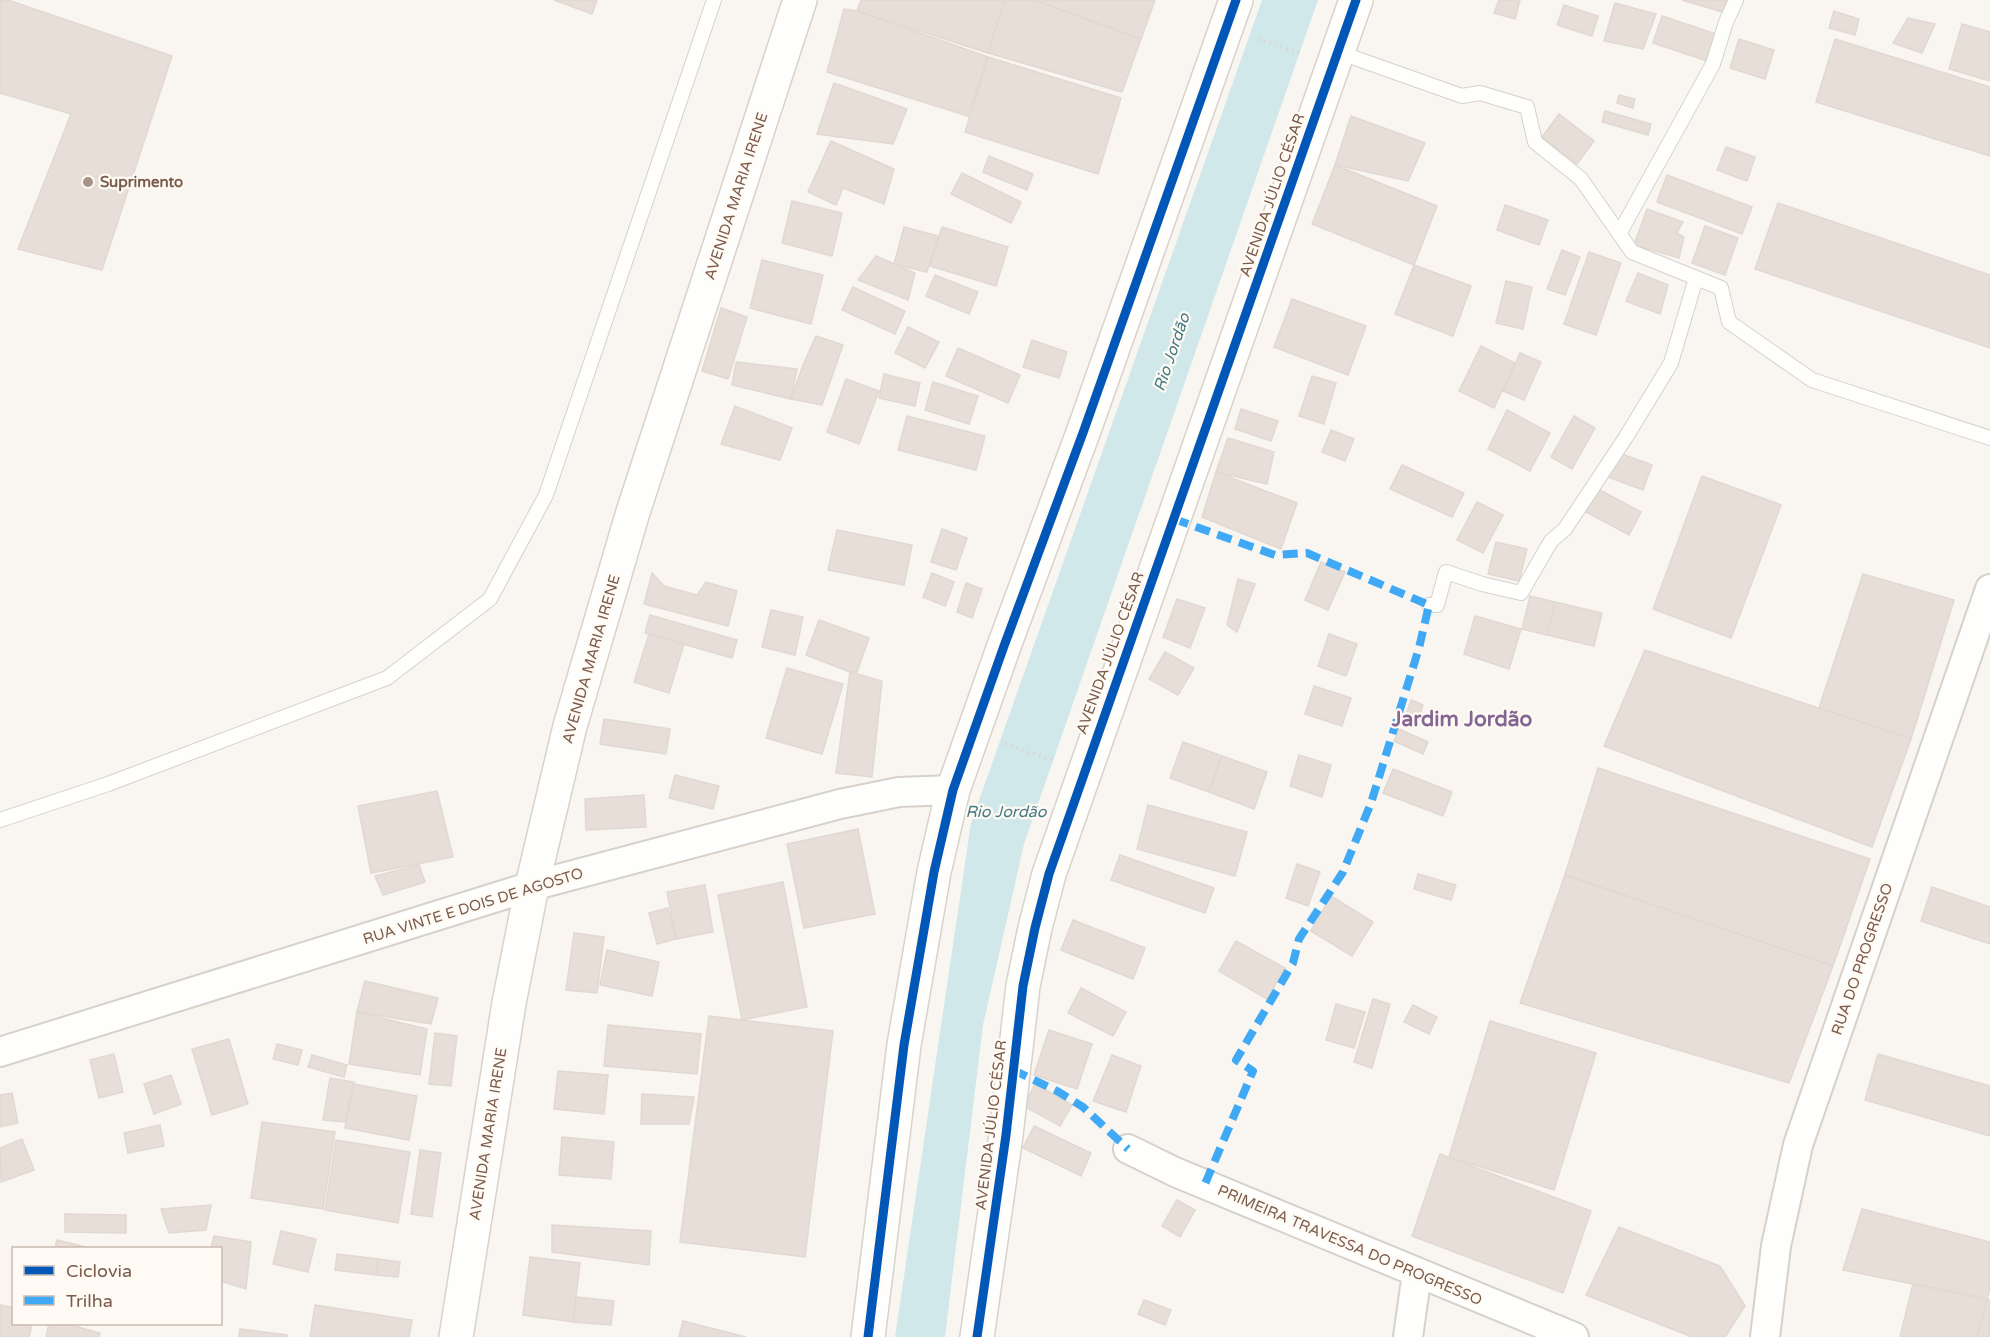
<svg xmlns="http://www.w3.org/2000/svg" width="1990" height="1337" font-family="'Varela Round',sans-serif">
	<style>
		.water { fill: #d0e8ea }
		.building { fill: #e6ded7; stroke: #e2d8d2; stroke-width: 1.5 }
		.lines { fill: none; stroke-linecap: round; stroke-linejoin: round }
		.lane-casing { stroke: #d7d1cb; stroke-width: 16 }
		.street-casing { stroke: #d7d1cb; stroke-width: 32 }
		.secondary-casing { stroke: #d9d2cb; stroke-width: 36 }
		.path { stroke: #dcd5d0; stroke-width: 4; stroke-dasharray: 1.5 4.5; stroke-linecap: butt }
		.lane { stroke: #fefefd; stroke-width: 14 }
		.street { stroke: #fefefd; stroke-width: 28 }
		.secondary { stroke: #fefefd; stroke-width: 33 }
		.quiet { stroke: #3fa9f5; stroke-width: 8; stroke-dasharray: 15 8; stroke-linecap: butt }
		.cycleway-casing { stroke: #fffaf3; stroke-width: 13 }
		.cycleway { stroke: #0057b8; stroke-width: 9 }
		.poi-dot { fill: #a69286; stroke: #fffaf3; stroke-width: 2 }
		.labels { text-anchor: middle; stroke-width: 4.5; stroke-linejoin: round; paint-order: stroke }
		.poi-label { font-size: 15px; font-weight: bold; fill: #7a5c4d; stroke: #fffaf3; text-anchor: start }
		.street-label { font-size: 15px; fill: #7a5c4d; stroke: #fffaf3 }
		.water-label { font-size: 16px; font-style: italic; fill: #437c86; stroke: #fffaf3 }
		.district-label { font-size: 21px; font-weight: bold; fill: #846695; stroke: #fffaf3 }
	</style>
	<rect width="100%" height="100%" fill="#f9f5f0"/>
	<polygon class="water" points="1262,0 1318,0 1024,844 983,1025 945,1337 895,1337 971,823"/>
	<g class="building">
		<polygon points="0,0 8,0 172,56 102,270 18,249 71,114 0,93"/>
		<polygon points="554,0 597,0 592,14"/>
		<polygon points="861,0 1005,0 988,53 857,11"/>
		<polygon points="1005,0 1036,0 1142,36 1122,92 988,53"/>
		<polygon points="1034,0 1155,0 1141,39"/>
		<polygon points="1499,0 1520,0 1515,19 1494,13"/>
		<polygon points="1682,0 1730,0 1726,13"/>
		<polygon points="1615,3 1656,14 1643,49 1604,41"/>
		<polygon points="1564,5 1598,16 1592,36 1557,25"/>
		<polygon points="844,9 857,11 988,57 968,116 827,72"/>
		<polygon points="1834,11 1859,19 1855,35 1829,28"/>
		<polygon points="1662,16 1716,34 1707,61 1653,43"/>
		<polygon points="1908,18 1935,24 1922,53 1893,43"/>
		<polygon points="1962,24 1990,32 1990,81 1949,69"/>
		<polygon points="1739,39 1774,50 1765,79 1730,68"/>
		<polygon points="1835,39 1990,87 1990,156 1816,102"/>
		<polygon points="988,57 1121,98 1098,174 965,132"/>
		<polygon points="834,83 907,109 893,144 817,134"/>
		<polygon points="1619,95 1635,99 1633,108 1617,103"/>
		<polygon points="1605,111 1651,124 1648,135 1602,122"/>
		<polygon points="1559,114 1594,141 1577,164 1542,137"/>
		<polygon points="1351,116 1425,143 1408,181 1335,165"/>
		<polygon points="831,141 894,169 884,204 843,188 836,205 808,192"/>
		<polygon points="1726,147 1755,157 1747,181 1717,170"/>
		<polygon points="989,156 1033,174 1027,190 983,172"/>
		<polygon points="1335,165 1437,206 1414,265 1312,224"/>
		<polygon points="962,173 1021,202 1011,223 951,194"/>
		<polygon points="1667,175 1752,207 1742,234 1657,202"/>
		<polygon points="792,201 842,213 832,256 782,243"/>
		<polygon points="1778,203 1990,275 1990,348 1755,269"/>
		<polygon points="1505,205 1548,220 1539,245 1497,230"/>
		<polygon points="1647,209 1683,222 1677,233 1684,237 1679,258 1634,245"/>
		<polygon points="1705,226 1738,238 1725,275 1692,263"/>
		<polygon points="904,227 938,236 927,272 894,264"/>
		<polygon points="942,227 1008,247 996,286 930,266"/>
		<polygon points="1562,250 1580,257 1565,295 1547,289"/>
		<polygon points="1589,252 1621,263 1596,335 1564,324"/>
		<polygon points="876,256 915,273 908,300 858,280"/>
		<polygon points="762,260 823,275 811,324 750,308"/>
		<polygon points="1414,265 1471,286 1453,336 1395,314"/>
		<polygon points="1638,273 1668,285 1660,314 1626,301"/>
		<polygon points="935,275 978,292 969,314 926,296"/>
		<polygon points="1506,281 1532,287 1523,329 1496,323"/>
		<polygon points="853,287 905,311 895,334 842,310"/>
		<polygon points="1292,299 1366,326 1348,375 1274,347"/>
		<polygon points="721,308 747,317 728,379 702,371"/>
		<polygon points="908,327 939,342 925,368 895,353"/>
		<polygon points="816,336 843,345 822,405 791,399 803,365"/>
		<polygon points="1032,340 1067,352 1059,378 1023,367"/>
		<polygon points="1481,346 1515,363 1494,408 1459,391"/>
		<polygon points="958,348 1020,375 1008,403 946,376"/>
		<polygon points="1520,353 1541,362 1524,400 1503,391"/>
		<polygon points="736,362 797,369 791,399 732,385"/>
		<polygon points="884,374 920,383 915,406 879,398"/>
		<polygon points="1312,376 1336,383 1324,424 1299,416"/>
		<polygon points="846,379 879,391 859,444 827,432"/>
		<polygon points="933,382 978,396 969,424 925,410"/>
		<polygon points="735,406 792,428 780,460 721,444"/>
		<polygon points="1241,409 1278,421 1271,441 1235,429"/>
		<polygon points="1507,410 1550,433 1530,471 1488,449"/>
		<polygon points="907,416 985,436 976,470 898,450"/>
		<polygon points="1574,416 1595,428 1572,469 1551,457"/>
		<polygon points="1331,430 1354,439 1345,461 1322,452"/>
		<polygon points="1228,438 1274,452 1267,484 1216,472"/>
		<polygon points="1616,452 1652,465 1643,490 1608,477"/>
		<polygon points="1402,465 1464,493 1452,517 1390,489"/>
		<polygon points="1216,472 1297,503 1281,549 1202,517"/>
		<polygon points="1702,476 1781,505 1731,638 1653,609"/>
		<polygon points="1598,489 1641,512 1629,535 1586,512"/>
		<polygon points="1477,502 1503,515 1483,553 1457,540"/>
		<polygon points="942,529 967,538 956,570 931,562"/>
		<polygon points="837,530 912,545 904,585 828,570"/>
		<polygon points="1496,542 1527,549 1519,581 1488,574"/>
		<polygon points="1321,562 1345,572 1328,610 1305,600"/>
		<polygon points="652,573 664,586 697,595 706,582 737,591 728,626 644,604"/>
		<polygon points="932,573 954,582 945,606 923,597"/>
		<polygon points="1863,574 1954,600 1911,739 1819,708"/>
		<polygon points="1238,579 1255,584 1237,632 1227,625"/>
		<polygon points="966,583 982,589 972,618 957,612"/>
		<polygon points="1530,596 1555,602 1547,635 1522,629"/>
		<polygon points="1177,599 1205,608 1190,648 1163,637"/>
		<polygon points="1555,602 1602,613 1594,646 1547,635"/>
		<polygon points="771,610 803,617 795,655 762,647"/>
		<polygon points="650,615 737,640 732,658 645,633"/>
		<polygon points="1475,616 1521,629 1509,669 1464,654"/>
		<polygon points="819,620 869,638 857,672 850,672 806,655"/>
		<polygon points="649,634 684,644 669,693 634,682"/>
		<polygon points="1329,634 1357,644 1346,676 1318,666"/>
		<polygon points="1645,650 1911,739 1872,847 1604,746"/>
		<polygon points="1165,652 1194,668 1178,695 1149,679"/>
		<polygon points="787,668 843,684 822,754 766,738"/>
		<polygon points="850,672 882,681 872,777 836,773"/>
		<polygon points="1314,686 1351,698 1342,726 1305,714"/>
		<polygon points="1411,700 1423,705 1416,725 1404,721"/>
		<polygon points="604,719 670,729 666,754 600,744"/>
		<polygon points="1399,729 1428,742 1423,754 1394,741"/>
		<polygon points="1183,742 1222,756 1209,792 1170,778"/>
		<polygon points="1299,755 1331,765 1322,797 1290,786"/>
		<polygon points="1222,756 1267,772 1254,809 1209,792"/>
		<polygon points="1598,768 1870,859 1833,966 1565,875"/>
		<polygon points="1393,769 1452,792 1443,816 1383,793"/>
		<polygon points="675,775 719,786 713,809 669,798"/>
		<polygon points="437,791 453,857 371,873 358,806"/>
		<polygon points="644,795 646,827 586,830 585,799"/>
		<polygon points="1148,805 1247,832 1235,876 1137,849"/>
		<polygon points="858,829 875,914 804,928 787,844"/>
		<polygon points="1120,855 1214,888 1205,913 1111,880"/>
		<polygon points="1297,864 1320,872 1308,906 1286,898"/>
		<polygon points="419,865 425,882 383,895 375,876"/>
		<polygon points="1418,874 1456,885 1451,900 1414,889"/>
		<polygon points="1565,875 1833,966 1789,1083 1520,1003"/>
		<polygon points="783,882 807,1007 742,1020 718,895"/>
		<polygon points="705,885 713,932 676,939 667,892"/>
		<polygon points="1932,887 1990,907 1990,944 1921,921"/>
		<polygon points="1331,896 1373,922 1352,956 1311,931"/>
		<polygon points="668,908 676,939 657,944 649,913"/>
		<polygon points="1073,920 1145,948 1133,979 1061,950"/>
		<polygon points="574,933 604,937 597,993 566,990"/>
		<polygon points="1236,941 1285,968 1267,999 1219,971"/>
		<polygon points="607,950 659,962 652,996 600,985"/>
		<polygon points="365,981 438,998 431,1024 357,1012"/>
		<polygon points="1081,988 1126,1012 1113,1036 1068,1013"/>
		<polygon points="1373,999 1390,1004 1372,1068 1354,1062"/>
		<polygon points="1336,1004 1365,1012 1354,1048 1326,1040"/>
		<polygon points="1413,1005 1437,1017 1429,1034 1404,1022"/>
		<polygon points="357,1012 427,1029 420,1075 349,1064"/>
		<polygon points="709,1016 833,1031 805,1257 680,1242"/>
		<polygon points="1490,1021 1596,1053 1554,1190 1449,1157"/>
		<polygon points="608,1025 701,1034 697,1074 604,1066"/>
		<polygon points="1049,1030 1092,1044 1077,1089 1034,1075"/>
		<polygon points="435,1033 457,1036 451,1086 429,1084"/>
		<polygon points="229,1039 248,1104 212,1115 192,1049"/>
		<polygon points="277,1044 302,1050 298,1065 273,1059"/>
		<polygon points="114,1054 123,1092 99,1098 90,1060"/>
		<polygon points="1878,1054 1990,1086 1990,1136 1865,1100"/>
		<polygon points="312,1055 347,1065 344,1077 308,1067"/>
		<polygon points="1112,1055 1141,1066 1126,1112 1093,1101"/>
		<polygon points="558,1071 608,1075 604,1114 554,1109"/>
		<polygon points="171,1075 181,1104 154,1114 144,1084"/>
		<polygon points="330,1078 354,1082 345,1122 323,1120"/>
		<polygon points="354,1084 417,1096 409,1140 345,1128"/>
		<polygon points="1035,1084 1072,1105 1060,1126 1024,1106"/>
		<polygon points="12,1093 18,1123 0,1127 0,1095"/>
		<polygon points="642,1094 694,1097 689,1124 641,1124"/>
		<polygon points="262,1122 335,1132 323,1209 251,1198"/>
		<polygon points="160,1125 164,1146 128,1153 124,1133"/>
		<polygon points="1034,1126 1091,1153 1081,1176 1023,1148"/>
		<polygon points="562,1137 614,1142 611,1179 559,1175"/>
		<polygon points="22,1139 34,1170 1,1182 0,1148"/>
		<polygon points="336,1140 410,1152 398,1223 325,1210"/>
		<polygon points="420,1150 441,1153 432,1217 411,1214"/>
		<polygon points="1440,1154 1591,1211 1563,1293 1412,1236"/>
		<polygon points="1177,1200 1195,1210 1180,1237 1162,1226"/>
		<polygon points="211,1205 206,1230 169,1233 161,1209"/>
		<polygon points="1862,1209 1990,1242 1990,1290 1987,1299 1843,1270"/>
		<polygon points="65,1214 126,1215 126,1233 65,1232"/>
		<polygon points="552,1225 651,1231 649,1265 552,1252"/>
		<polygon points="1619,1227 1720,1266 1745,1306 1725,1337 1692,1337 1586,1295"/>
		<polygon points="281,1231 316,1239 308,1272 273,1264"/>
		<polygon points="214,1236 251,1242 246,1289 220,1281 220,1248 211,1248"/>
		<polygon points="57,1240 90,1248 55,1248"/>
		<polygon points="337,1254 378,1259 376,1275 335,1270"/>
		<polygon points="530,1257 580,1263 573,1322 523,1315"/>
		<polygon points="378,1259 400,1262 398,1277 376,1275"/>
		<polygon points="1913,1284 1987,1299 1977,1337 1900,1337"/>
		<polygon points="576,1297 614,1301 611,1325 573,1322"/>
		<polygon points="1987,1299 1990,1300 1990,1337 1977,1337"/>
		<polygon points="1144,1300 1171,1310 1165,1325 1138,1314"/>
		<polygon points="0,1305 14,1308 14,1324 32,1324 29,1337 0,1337"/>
		<polygon points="315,1305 412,1320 409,1337 310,1337"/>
		<polygon points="683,1321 746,1337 679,1337"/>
		<polygon points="49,1324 67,1324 100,1333 99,1337 46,1337"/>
		<polygon points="240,1329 287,1335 287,1337 239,1337"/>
	</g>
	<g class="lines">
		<defs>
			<g id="lane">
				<polyline points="1338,52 1462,96 1480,93 1527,107 1535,142 1581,179 1632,252 1721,288 1729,322 1812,380 1990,438"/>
				<polyline points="1619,234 1713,64 1726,22 1736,0"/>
				<polyline points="1429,605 1437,605 1446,572 1482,584 1521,593 1551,541 1565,529 1626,437 1671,363 1696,278"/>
				<polyline points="0,820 108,784 387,678 490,599 546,495 714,0"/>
			</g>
			<g id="street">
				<polyline points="0,1052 532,886 840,804 899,792 953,790"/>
				<polyline points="1128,1149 1175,1172 1574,1337"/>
				<polyline points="1408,1337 1417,1273"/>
				<polyline points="1765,1337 1776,1246 1798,1145 1990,589"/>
			</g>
			<g id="secondary">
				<polyline points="456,1337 509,1003 532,886 570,726 633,512 800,0"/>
				<polyline points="868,1337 904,1045 934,872 953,790 1004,646 1084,430 1236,0"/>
				<polyline points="977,1337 1006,1135 1023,986 1035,928 1049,874 1356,0"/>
			</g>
		</defs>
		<use href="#lane" class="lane-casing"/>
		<use href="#street" class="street-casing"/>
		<use href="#secondary" class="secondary-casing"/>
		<g class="path">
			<polyline points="1258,39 1302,54"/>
			<polyline points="1005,744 1052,760"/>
		</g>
		<use href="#lane" class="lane"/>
		<use href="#street" class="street"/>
		<use href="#secondary" class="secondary"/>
		<g class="quiet">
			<polyline points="1174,519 1275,555 1307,553 1429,605 1419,648 1371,803 1343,872 1299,939 1293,963 1236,1060 1253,1071 1205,1184"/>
			<polyline points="1013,1070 1057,1091 1083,1107 1128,1149"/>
		</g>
		<defs>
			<g id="cycleway">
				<polyline points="868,1337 904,1045 934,872 953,790 1004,646 1084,430 1236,0"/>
				<polyline points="977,1337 1006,1135 1023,986 1035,928 1049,874 1356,0"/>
			</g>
		</defs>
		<use href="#cycleway" class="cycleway-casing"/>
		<use href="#cycleway" class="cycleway"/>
	</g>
	<circle class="poi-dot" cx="88" cy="182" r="6"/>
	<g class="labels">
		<g class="poi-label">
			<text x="100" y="187">Suprimento</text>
		</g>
		<g class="street-label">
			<text transform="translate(1272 195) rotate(-71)" y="5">AVENIDA JÚLIO CÉSAR</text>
			<text transform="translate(736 196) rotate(-72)" y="5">AVENIDA MARIA IRENE</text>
			<text transform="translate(1110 653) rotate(-70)" y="5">AVENIDA JÚLIO CÉSAR</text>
			<text transform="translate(591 659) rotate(-74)" y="5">AVENIDA MARIA IRENE</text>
			<text transform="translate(473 906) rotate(-17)" y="5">RUA VINTE E DOIS DE AGOSTO</text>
			<text transform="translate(1862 959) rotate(-71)" y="5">RUA DO PROGRESSO</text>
			<text transform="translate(991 1125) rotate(-83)" y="5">AVENIDA JÚLIO CÉSAR</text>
			<text transform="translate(488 1134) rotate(-81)" y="5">AVENIDA MARIA IRENE</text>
			<text transform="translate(1350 1245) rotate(23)" y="5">PRIMEIRA TRAVESSA DO PROGRESSO</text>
		</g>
		<g class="water-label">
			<text transform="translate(1171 352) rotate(-71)" y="6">Rio Jordão</text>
			<text x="1006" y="817">Rio Jordão</text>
		</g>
		<g class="district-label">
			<text x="1462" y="726">Jardim Jordão</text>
		</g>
	</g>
	<rect x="12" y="1247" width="210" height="78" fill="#fffaf3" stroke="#cabbb1" stroke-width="1.5"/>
	<rect x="24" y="1266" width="30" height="9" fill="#0057b8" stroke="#cabbb1" stroke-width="1.5"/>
	<text x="66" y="1277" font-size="18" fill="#7a5c4d">Ciclovia</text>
	<rect x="24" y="1296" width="30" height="9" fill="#3fa9f5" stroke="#cabbb1" stroke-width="1.5"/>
	<text x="66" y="1307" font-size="18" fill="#7a5c4d">Trilha</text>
</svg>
